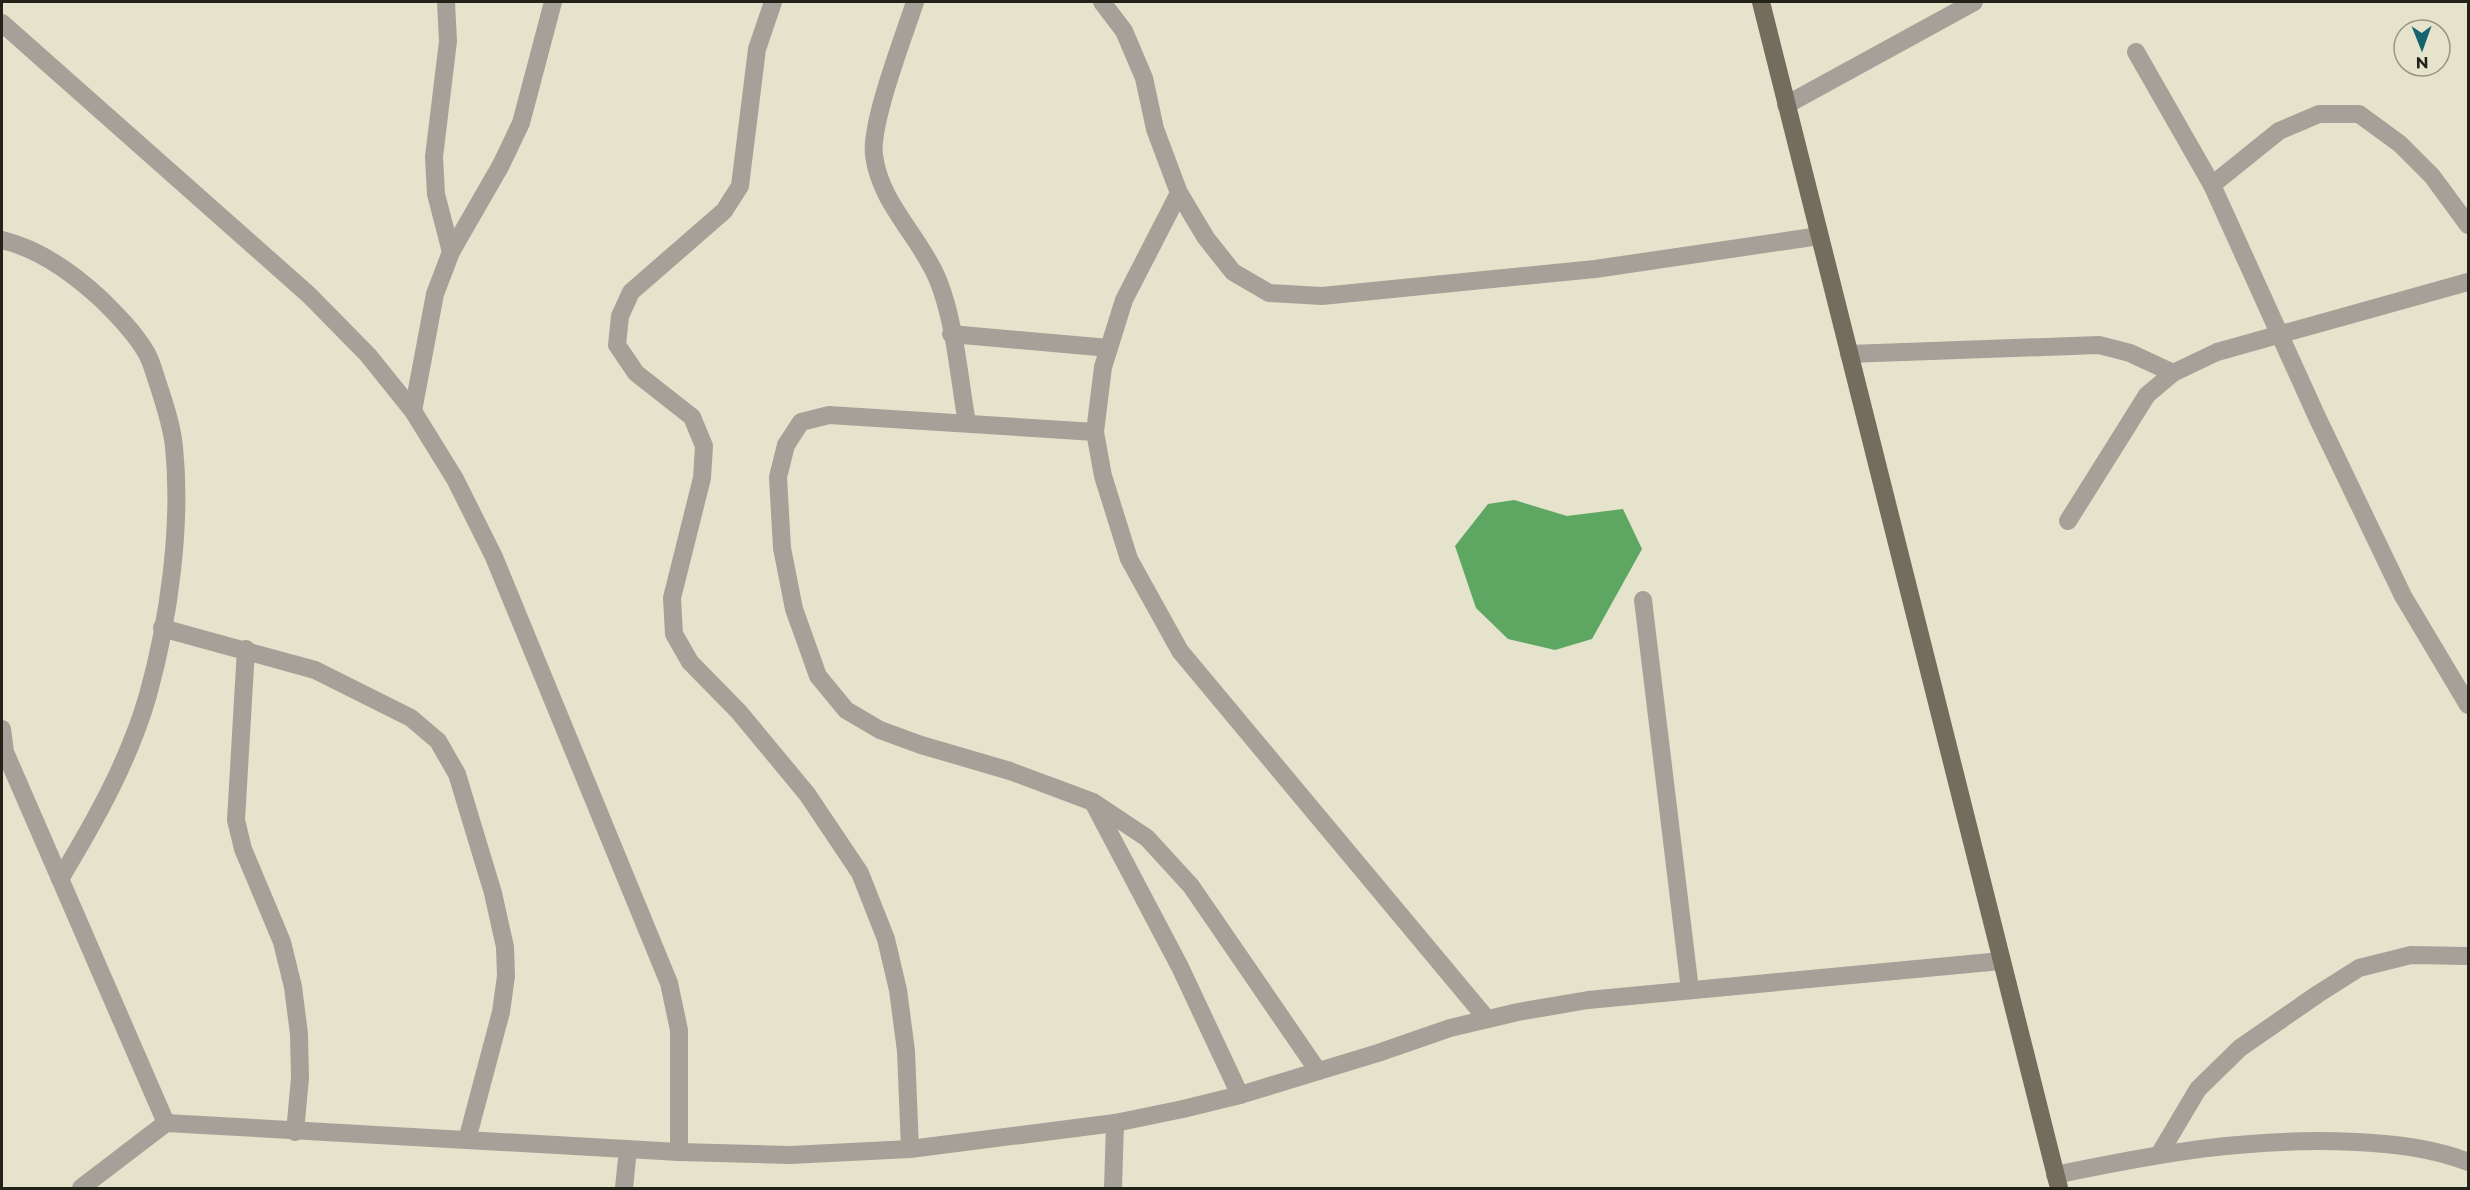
<svg xmlns="http://www.w3.org/2000/svg" width="2470" height="1190" font-family="Montserrat,sans-serif">
	<style>
		.water { fill: #5da762 }
		.lines { fill: none; stroke-linecap: round; stroke-linejoin: round }
		.minor { stroke: #a6a198; stroke-width: 18 }
		.major { stroke: #746c5c; stroke-width: 18 }
	</style>
	<rect width="100%" height="100%" fill="#e5e3cc"/>
	<polygon class="water" points="1514,500 1567,516 1623,509 1642,549 1592,639 1555,650 1508,639 1476,608 1455,546 1488,504"/>
	<g class="lines">
		<g class="minor">
			<polyline points="446,2 448,41 434,157 436,194 451,252"/>
			<polyline points="773,2 757,49 740,186 724,211 631,292 620,316 617,345 636,373 692,417 704,446 702,478 672,598 674,634 690,662 739,712 807,794 860,873 886,939 898,990 906,1051 910,1149"/>
			<path d="M915,2c-11,34 -45,121 -41,153 6,49 46,81 64,125 17,42 21,98 29,143"/>
			<polyline points="1102,2 1124,31 1144,78 1155,129 1179,193 1206,238 1233,272 1269,293 1322,296 1595,269 1819,236"/>
			<polyline points="2,23 309,295 368,355 413,411 455,479 494,557 669,983 679,1030 679,1152"/>
			<polyline points="2136,52 2212,185 2317,417 2403,596 2468,705"/>
			<polyline points="1786,105 1974,2"/>
			<polyline points="2212,185 2279,131 2319,114 2359,114 2400,144 2432,176 2468,225"/>
			<polyline points="1179,193 1124,300 1103,367 1095,432 1103,476 1129,559 1180,651 1487,1019"/>
			<path d="M2,240c38,9 71,33 100,60 16,16 32,32 44,52 5,8 8,20 11,29 7,21 15,45 17,66 8,78 -5,172 -26,248 -19,66 -53,126 -88,184"/>
			<polyline points="951,334 1109,348"/>
			<polyline points="1849,354 2099,345 2130,353 2173,373"/>
			<polyline points="413,411 435,294 451,252 501,165 521,123 553,2"/>
			<polyline points="1095,432 829,415 801,422 786,445 778,477 782,548 794,609 818,676 846,710 880,730 921,745 1010,771 1093,802 1147,838 1191,886 1318,1071"/>
			<polyline points="2068,521 2147,395 2173,373 2217,352 2468,282"/>
			<polyline points="1643,600 1690,990"/>
			<polyline points="162,628 315,670 411,718 438,741 457,774 493,893 505,947 506,976 501,1012 467,1140"/>
			<polyline points="246,649 236,820 243,849 282,942 293,987 299,1034 300,1078 295,1132"/>
			<polyline points="2,729 5,752 166,1123"/>
			<polyline points="1094,804 1180,967 1240,1095"/>
			<polyline points="2160,1153 2198,1089 2240,1048 2318,994 2359,968 2411,955 2468,956"/>
			<path d="M2055,1175c106,-22 193,-38 302,-33 37,2 76,6 111,20"/>
			<polyline points="81,1188 166,1123 679,1152 790,1155 910,1149 1115,1123 1183,1109 1240,1095 1378,1053 1450,1028 1518,1012 1588,1000 2001,961"/>
			<polyline points="624,1188 628,1149"/>
			<polyline points="1113,1188 1115,1123"/>
		</g>
		<polyline class="major" points="1761,2 2059,1188"/>
	</g>
	<rect width="2470" height="1190" fill="none" stroke="#222219" stroke-width="6"/>
	<g transform="translate(2422 48) rotate(179)"><circle r="28" fill="#e5e3cc" stroke="#979684" stroke-width="1.5"/>
	<path d="M0-4.5L10 22L0 15L-10 22Z" fill="#17636d"/>
	<text y="-9" font-size="16" font-weight="bold" text-anchor="middle" fill="#222219">N</text>
	</g>
</svg>
